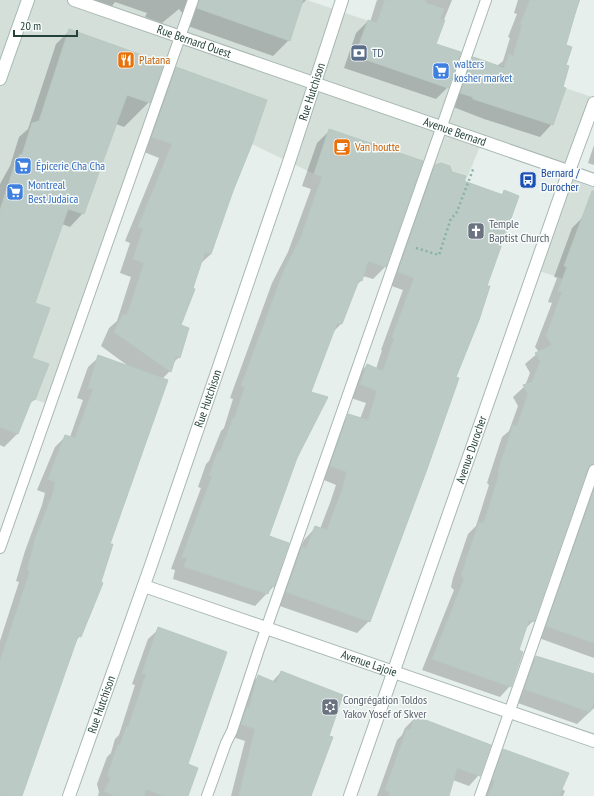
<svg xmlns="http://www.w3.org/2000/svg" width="594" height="796" font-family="'PT Sans Narrow',sans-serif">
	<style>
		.built { fill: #d4dfda }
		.shadow { fill: #0003 }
		.building { fill: #bbcac4; stroke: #b8c9c2 }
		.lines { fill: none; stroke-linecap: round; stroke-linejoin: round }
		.service-casing { stroke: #a8b8b2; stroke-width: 12 }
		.minor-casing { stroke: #a8b8b2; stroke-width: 14 }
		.secondary-casing { stroke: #a4bbb3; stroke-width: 14 }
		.path { stroke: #86b3a5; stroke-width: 2.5; stroke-dasharray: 2 3; stroke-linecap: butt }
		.service { stroke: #fff; stroke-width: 10 }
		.minor { stroke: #fff; stroke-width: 12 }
		.secondary { stroke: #fff; stroke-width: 12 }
		.labels { text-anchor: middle; stroke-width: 3; stroke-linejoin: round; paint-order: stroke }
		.street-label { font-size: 12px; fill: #24423a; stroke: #f7fbf9 }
		.service-label { font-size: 12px; fill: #4e5e75; stroke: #f7fbf9; text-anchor: start }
		.food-label { font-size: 12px; fill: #c56008; stroke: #f7fbf9; text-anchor: start }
		.shop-label { font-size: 12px; fill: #366cbe; stroke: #f7fbf9; text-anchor: start }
		.transit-label { font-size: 12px; fill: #164399; stroke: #f7fbf9; text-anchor: start }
		.worship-label { font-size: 12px; fill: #5b616d; stroke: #f7fbf9; text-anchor: start }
	</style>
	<rect width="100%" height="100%" fill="#e6efeb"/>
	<polygon class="built" points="0,0 307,0 592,97 571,167 594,181 594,289 530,268 568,171 482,142 447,225 413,237 419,211 405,205 314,174 252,144 153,115 51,405 0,388"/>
	<g class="shadow">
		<polygon points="94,0 306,0 301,5 289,40 273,56 182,24 184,15 179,9 162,23 145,17 147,13 115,2 112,6"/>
		<polygon points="377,0 452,0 434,44 447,88 436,99 344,68 356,33 368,21 370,22"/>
		<polygon points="518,0 580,0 564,46 565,66 552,124 540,137 484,119 448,105 461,71 473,58 497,66 503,61 510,38 508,37 517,14 514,13"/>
		<polygon points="70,30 110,79 149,102 124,127 116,124 83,213 70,227 62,224 34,304 30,359 42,380 34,400 28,405 18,433 4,447 0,445 0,184 10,166 19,137 28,129 56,44"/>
		<polygon points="176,68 232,190 211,254 200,264 180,326 179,357 173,363 170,371 162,379 80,636 75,642 21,796 0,796 0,641 19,582 16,581 25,551 42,505 45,493 37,490 55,447 66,436 70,437 83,400 77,398 88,367 99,357 131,368 101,346 109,328 117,321 131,277 120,273 130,243 125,241 159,158 139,150 163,82"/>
		<polygon points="329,131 422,162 385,267 373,279 363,276 361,281 355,286 341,324 333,332 310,393 295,458 268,537 288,543 273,587 255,606 173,579 175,570 171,569 201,488 198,487 206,464 209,461 221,431 224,428 233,399 230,398 272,283 288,252 311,189 302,186 317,143"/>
		<polygon points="594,145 594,165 588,163"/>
		<polygon points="436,166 451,172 463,182 501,195 504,191 455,378 369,621 357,633 274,604 290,560 299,551 304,540 316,527 320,529 330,503 336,485 319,478 337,428 349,416 360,419 366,403 348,397 355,377 367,365 376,369 382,350 381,350 403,290 386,284 423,178"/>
		<polygon points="583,217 594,221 594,658 536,637 589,477 584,475 533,621 525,629 517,651 510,686 500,697 422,670 454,590 451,587 453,578 468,534 476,526 489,485 487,483 502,437 509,431 518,406 513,397 525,386 530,373 525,364 539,352 535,347 552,303 548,302 557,278 554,277 572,228"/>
		<polygon points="159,629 187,765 187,796 98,796 99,792 97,784 107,757 111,753 115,739 119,735 135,685 132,684 148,639"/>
		<polygon points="536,657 594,675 594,708 577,724 512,701 523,670"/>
		<polygon points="281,672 310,796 231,796 245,741 230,736 247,687 259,676 272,682"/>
		<polygon points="415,718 479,775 469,786 453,780 448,796 377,796 397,740 402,735 405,728"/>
		<polygon points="503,751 565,791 563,796 483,796 493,761"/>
	</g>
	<g class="building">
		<polygon points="199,0 303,0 290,41 197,8"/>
		<polygon points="385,0 425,0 426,3 444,9 440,19 445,20 436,44 461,52 448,88 355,56 368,20 377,23"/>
		<polygon points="530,0 579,0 566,45 572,47 566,65 569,66 563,87 566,88 553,125 473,99 473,97 460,93 473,57 504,68 509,54 513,56 522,25 520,24"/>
		<polygon points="69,29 164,63 150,103 127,95 84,214 68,209 35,303 50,308 32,358 49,364 35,400 32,399 18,434 0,427 0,210 15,164 17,165 20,154 22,155 32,123 39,121"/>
		<polygon points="176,67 267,100 252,144 233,191 211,254 205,252 193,288 195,289 181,325 189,328 180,358 176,356 171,372 114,332 123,314 127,315 144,263 133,259 143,229 138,227 172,144 152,137"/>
		<polygon points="329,129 423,161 386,267 368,261 362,281 359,280 342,324 337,323 311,392 328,397 297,458 269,536 289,543 274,587 271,586 268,594 184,567 187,558 182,557 212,476 209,475 218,451 220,452 233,418 234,419 245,387 241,386 284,270 300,239 322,177 314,174"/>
		<polygon points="441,163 450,166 452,172 466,176 464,181 503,195 504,190 519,196 487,286 490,286 479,320 456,377 459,378 426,472 370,622 286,592 302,547 306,549 315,526 327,530 342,490 347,472 330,466 348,414 368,420 377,391 360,384 367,364 383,371 394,338 392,337 414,278 398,272 435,165"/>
		<polygon points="592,191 594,191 594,464 588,468 534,622 529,620 519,650 523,652 511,687 432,659 464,579 461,576 464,566 479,522 484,523 499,474 498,471 513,425 517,426 528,394 523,385 532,382 540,361 535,353 552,345 546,336 562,292 558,291 567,267 564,266"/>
		<polygon points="98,355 168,380 110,544 113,544 101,582 103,583 81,637 78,636 22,796 0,796 0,661 30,571 27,570 35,539 53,493 55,482 48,479 65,435 75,438 93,389 88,388"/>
		<polygon points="594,490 594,643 546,626"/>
		<polygon points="158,627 227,652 188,764 198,768 188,796 164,796 146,789 144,796 114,796 104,791 110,780 108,773 118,745 120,745 126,727 128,727 146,674 142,673"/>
		<polygon points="536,656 594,674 594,702 590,712 524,689"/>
		<polygon points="281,671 343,695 329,736 333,737 311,796 239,796 255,729 241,724 242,722 247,708 249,708 258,675 277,683"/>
		<polygon points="415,716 491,745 480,776 457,768 449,796 388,796 390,792 385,790 407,729 410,730"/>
		<polygon points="503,749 569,773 559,796 488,796 495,781 492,780"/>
	</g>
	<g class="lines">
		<defs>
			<g id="service">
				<polyline points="0,548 193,0"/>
				<polyline points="207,796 226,743 232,731 259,649 486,0"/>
				<polyline points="480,796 594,470"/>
			</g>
			<g id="minor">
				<path id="s1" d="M74,0l520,180"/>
				<path id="s2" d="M144,586l450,155"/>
				<path id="s3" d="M69,796l81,-228 139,-406 53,-162"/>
				<path id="s4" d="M350,796l219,-625 25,-68"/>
			</g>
			<polyline id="secondary" points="0,79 28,0"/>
		</defs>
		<use href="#service" class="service-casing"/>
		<use href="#minor" class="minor-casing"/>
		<use href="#secondary" class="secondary-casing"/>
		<polyline class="path" points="416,248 439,255 451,218 456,214 474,167"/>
		<use href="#service" class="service"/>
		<use href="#minor" class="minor"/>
		<use href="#secondary" class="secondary"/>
	</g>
	<defs>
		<symbol id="bank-square" viewBox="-11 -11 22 22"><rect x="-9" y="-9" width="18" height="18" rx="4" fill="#5c6f8a" stroke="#f7fbf9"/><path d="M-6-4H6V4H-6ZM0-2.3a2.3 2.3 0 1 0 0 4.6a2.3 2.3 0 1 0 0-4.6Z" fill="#fff"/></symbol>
		<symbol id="restaurant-square" viewBox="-11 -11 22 22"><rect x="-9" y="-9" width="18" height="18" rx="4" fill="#e8710a" stroke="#f7fbf9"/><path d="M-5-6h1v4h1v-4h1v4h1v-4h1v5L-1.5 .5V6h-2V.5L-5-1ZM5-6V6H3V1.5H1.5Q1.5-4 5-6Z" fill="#fff"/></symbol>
		<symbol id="supermarket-square" viewBox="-11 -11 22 22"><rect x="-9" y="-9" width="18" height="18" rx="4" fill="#3f7fe0" stroke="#f7fbf9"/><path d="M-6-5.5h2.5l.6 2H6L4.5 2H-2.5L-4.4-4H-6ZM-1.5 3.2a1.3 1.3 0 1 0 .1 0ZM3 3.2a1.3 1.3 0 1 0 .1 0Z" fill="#fff"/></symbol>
		<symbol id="cafe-square" viewBox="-11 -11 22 22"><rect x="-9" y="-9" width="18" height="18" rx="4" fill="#e8710a" stroke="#f7fbf9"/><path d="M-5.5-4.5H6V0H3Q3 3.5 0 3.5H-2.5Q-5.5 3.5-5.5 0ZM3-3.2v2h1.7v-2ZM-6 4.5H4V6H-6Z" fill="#fff"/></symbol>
		<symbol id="bus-square" viewBox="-11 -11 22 22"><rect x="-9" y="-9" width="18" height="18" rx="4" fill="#1a4fb4" stroke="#f7fbf9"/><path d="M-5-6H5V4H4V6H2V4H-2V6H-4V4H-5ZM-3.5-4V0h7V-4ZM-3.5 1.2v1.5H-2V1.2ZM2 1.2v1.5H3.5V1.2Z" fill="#fff"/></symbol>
		<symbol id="church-square" viewBox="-11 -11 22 22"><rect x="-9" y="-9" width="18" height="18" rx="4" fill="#6b7280" stroke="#f7fbf9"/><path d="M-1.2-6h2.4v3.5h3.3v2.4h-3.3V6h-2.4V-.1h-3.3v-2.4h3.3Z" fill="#fff"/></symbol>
		<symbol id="synagogue-square" viewBox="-11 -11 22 22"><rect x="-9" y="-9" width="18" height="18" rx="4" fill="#6b7280" stroke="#f7fbf9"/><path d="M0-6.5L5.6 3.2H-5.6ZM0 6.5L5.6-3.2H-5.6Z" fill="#fff"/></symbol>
	</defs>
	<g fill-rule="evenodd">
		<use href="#bank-square" x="349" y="43" width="20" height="20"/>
		<use href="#restaurant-square" x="116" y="50" width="20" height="20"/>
		<use href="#supermarket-square" x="431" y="61" width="20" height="20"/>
		<use href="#cafe-square" x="332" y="137" width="20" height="20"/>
		<use href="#supermarket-square" x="13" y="156" width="20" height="20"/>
		<use href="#bus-square" x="518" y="170" width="20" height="20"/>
		<use href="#supermarket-square" x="5" y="182" width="20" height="20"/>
		<use href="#church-square" x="466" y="221" width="20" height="20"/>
		<use href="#synagogue-square" x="320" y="697" width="20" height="20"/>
	</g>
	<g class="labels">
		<g class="street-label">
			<text dy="4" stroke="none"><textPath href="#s1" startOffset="127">Rue Bernard Ouest</textPath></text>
			<text dy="4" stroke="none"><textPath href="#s3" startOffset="745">Rue Hutchison</textPath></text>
			<text dy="4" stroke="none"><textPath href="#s1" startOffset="403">Avenue Bernard</textPath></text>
			<text dy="4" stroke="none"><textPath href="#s3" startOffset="421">Rue Hutchison</textPath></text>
			<text dy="4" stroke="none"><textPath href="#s4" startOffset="367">Avenue Durocher</textPath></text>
			<text dy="4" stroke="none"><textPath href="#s2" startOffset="238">Avenue Lajoie</textPath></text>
			<text dy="4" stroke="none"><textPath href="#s3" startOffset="97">Rue Hutchison</textPath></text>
		</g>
		<g class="service-label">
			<text x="372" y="57">TD</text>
		</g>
		<g class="food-label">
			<text x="139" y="64">Platana</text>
			<text x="355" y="151">Van houtte</text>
		</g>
		<g class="shop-label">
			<text x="454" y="68">walters<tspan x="454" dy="14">kosher market</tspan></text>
			<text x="36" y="170">Épicerie Cha Cha</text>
			<text x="28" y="189">Montreal<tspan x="28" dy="14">Best Judaica</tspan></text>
		</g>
		<g class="transit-label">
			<text x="541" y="177">Bernard /<tspan x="541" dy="14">Durocher</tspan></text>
		</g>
		<g class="worship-label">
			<text x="489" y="228">Temple<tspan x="489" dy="14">Baptist Church</tspan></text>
			<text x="343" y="704">Congrégation Toldos<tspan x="343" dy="14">Yakov Yosef of Skver</tspan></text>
		</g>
	</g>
	<path d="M14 30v6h63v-6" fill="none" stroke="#24423a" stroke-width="2"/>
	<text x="20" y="30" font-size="12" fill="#24423a" stroke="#f7fbf9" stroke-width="3" paint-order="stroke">20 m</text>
</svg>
